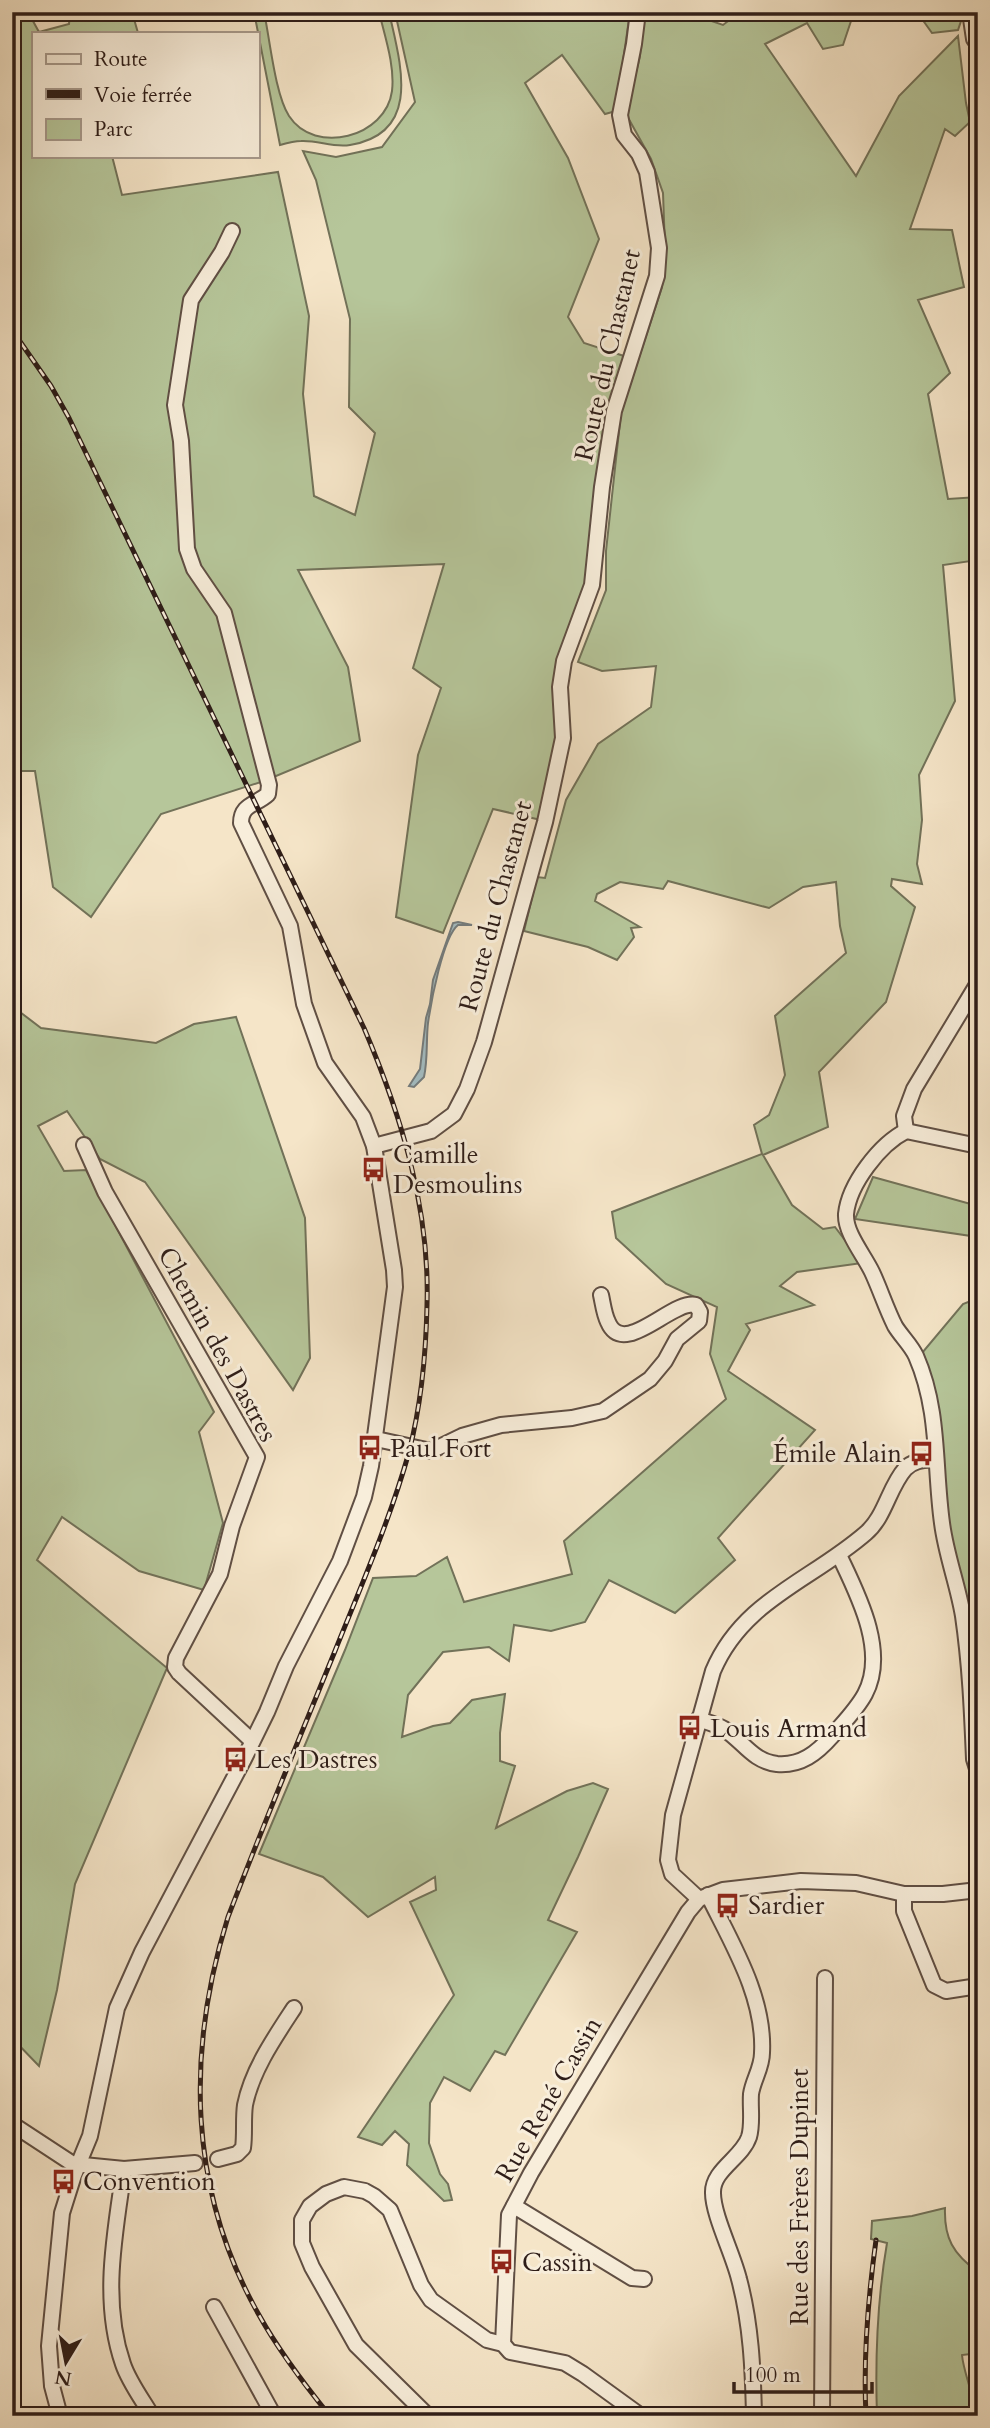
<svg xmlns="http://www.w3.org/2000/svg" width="990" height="2428" font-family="Cardo,serif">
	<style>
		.green { fill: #b6c69a; stroke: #727259; stroke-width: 2 }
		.water { fill: #a3bcc1; stroke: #747c7d; stroke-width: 2 }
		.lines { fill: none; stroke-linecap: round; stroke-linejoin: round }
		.minor-casing { stroke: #604f44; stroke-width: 18 }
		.minor { stroke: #f8eedb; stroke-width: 14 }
		.rail-casing { stroke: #2e1d18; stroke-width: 5 }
		.rail { stroke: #f8eedb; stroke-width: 2.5; stroke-dasharray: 8; stroke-linecap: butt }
		.labels { text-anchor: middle; stroke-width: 6; stroke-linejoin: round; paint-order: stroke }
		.street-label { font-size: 26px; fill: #2e1d18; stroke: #f8eedb }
		.poi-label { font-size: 26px; fill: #2e1d18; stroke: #f8eedb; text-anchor: start }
	</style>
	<rect width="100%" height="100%" fill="#f5e5c8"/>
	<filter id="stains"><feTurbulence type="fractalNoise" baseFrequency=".00286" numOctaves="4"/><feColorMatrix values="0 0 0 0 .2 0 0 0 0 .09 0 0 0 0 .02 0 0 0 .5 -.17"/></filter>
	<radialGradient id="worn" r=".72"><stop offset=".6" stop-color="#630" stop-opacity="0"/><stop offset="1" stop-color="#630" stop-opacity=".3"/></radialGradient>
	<g class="green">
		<polygon points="12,12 28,12 39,32 69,24 70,12 132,12 138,33 33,33 33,156 112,156 122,195 278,172 309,316 303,394 314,496 355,515 375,433 349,407 350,319 316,180 303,151 336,157 382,147 415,102 395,12 630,12 616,111 605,114 562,55 525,83 568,158 599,239 568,317 584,343 627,357 592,571 561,661 558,726 541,820 493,809 443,933 396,917 418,755 441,688 413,668 444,564 298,570 348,667 360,741 264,781 161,814 91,917 53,887 35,771 12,771"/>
		<path d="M254,12h10c6,28 11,82 25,104 26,40 97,21 103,-25 3,-25 -7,-54 -13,-79h10c11,50 34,121 -39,133 -17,3 -32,-5 -49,-4 -6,0 -14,2 -21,4z"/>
		<polygon points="643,12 685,12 723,25 740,12 854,12 843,45 823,49 807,23 765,44 856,176 899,96 958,36 966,103 970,122 955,136 945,129 910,229 952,230 964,287 918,300 950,373 928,394 948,499 978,497 978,560 943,565 955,701 919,775 922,820 917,864 922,884 892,879 891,886 915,907 886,1002 819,1072 828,1127 763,1155 792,1205 823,1229 835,1227 862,1263 797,1272 780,1286 814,1305 746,1324 750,1330 728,1371 815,1430 718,1538 735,1560 675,1613 609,1580 585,1622 551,1631 514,1625 509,1661 489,1647 443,1652 408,1695 402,1737 433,1726 450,1723 472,1700 505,1694 500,1733 500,1761 515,1766 496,1828 567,1791 593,1783 608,1789 578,1857 548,1920 577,1932 505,2055 495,2051 470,2091 444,2077 430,2103 429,2143 440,2174 448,2184 452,2200 444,2201 407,2165 409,2144 395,2131 382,2145 358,2137 454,1995 410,1902 436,1890 435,1877 368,1917 323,1877 259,1854 345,1650 373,1578 416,1576 447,1557 464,1602 572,1574 564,1541 726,1399 710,1354 717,1307 666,1284 616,1238 612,1212 762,1154 754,1125 769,1115 785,1075 775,1016 846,953 840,926 836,882 803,887 769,908 668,881 663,889 620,882 597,894 595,901 640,927 631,928 634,937 617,960 588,947 524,931 537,877 545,878 566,800 598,744 651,707 656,666 602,671 578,662 606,590 606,551 621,413 662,287 665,248 663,193 651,159 626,114 640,56"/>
		<polygon points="917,12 964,12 958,30 932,33"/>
		<polygon points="12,1002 16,1009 41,1028 156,1043 194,1024 236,1017 305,1218 310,1358 293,1390 145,1182 100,1159 67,1111 38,1126 64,1171 86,1170 214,1412 199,1432 223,1523 204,1590 139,1571 62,1517 37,1560 167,1668 75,1884 57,1990 39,2066 12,2038"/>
		<polygon points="873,1177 978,1206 978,1237 855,1219"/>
		<polygon points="978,1298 978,1683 968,1612 946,1516 935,1392 922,1353 963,1304"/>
		<path d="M945,2208c-1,30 8,46 33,64v81l-16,2c2,21 14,41 10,61h-95c-2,-59 0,-115 10,-173l-16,-4 1,-18 40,-5z"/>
	</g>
	<path class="water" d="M458,922l14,3h-14c-15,12 -27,77 -30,98 -2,17 0,36 -4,54l-10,10 -5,-1 11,-17 6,-51 4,-14 3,-24 20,-57z"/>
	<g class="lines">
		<defs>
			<g id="minor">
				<polyline points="970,12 974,39 978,45"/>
				<path d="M906,1131c-26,13 -57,53 -60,83 -1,19 18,41 26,58 8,17 14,36 23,54 6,10 16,19 21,30 24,55 18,109 26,167 4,32 16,62 21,93 7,48 9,95 11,143l4,13"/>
				<polyline points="906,1131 904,1116 914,1089 978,983"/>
				<polyline points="906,1131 978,1146"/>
				<polyline points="84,1145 105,1192 257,1457 232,1526 220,1574 176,1658 175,1667 179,1673 252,1741"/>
				<polyline points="374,1146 431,1131 454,1114 467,1089 484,1042 545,822 563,738 560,687 564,661 592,585 602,487 614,411 657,276 659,248 647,172 639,154 624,135 620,115 634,44 638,12"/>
				<polyline points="12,1301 13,1302"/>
				<path d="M376,1439l55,12 31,-15 39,-11 71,-7 31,-7 47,-32 15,-18 12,-22 22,-18 1,-9 -4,-7c-24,-6 -72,54 -88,17 -4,-8 -5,-18 -7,-27"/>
				<path d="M698,1719c9,3 18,5 26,10 19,12 28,32 53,35 24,2 40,-11 55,-28 12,-14 25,-27 33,-42 23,-43 -8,-101 -26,-139"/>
				<polyline points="904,1894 904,1911 934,1985 946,1991 978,1986"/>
				<path d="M708,1895c24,49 57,102 54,158 0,15 -9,27 -11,41 -1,14 2,30 -2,43 -7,21 -37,33 -36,56 0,22 20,61 26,86 12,45 14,90 15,137"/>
				<path d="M699,1899l-27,-25 -4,-14 5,-45 40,-144c30,-71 98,-90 153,-138 19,-16 23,-46 39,-64 8,-9 20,-9 30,-10"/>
				<polyline points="12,2124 73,2164 124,2169 195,2163"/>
				<path d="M218,2159l19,-5 6,-6c2,-14 0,-29 2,-43 7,-35 30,-68 49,-97"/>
				<path d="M124,2169c-9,65 -23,131 -1,195 6,18 19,35 29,52"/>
				<polyline points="514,2206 632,2278 644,2279"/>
				<polyline points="214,2307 274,2416"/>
				<polyline points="503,2344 509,2215 531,2173 688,1912 699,1899 723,1890 801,1881 856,1883 904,1894 943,1894 978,1890"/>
				<path d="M60,2416l-8,-30 -3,-40 13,-133 12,-38 16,-39 27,-128 25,-56 102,-193 23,-47 19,-46 54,-105 24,-64 7,-31 24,-179 -1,-17 -20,-124 -11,-29 -38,-54 -21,-59 -14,-78 -49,-103c0,-19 15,-18 27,-29l1,-9 -45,-172 -30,-44 -7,-20 -6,-108 -6,-36 16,-105 31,-48 10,-21"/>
				<polyline points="428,2416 356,2345 312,2267 302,2243 302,2220 310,2206 326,2194 344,2187 365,2191 374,2196 390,2210 421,2285 431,2300 487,2340 503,2344 510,2352 565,2363 583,2374 641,2416"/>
				<polyline points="822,2416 825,1978"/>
			</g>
		</defs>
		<use href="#minor" class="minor-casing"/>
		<use href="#minor" class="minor"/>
		<defs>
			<g id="rail">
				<path d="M12,330l39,56 18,32 295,610c37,87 66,180 63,277 -1,49 -6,100 -18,147 -19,68 -48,134 -74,199 -36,88 -73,177 -107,266 -42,135 -40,273 31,398 20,36 45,69 71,101"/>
				<path d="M866,2416c-3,-60 2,-118 10,-176"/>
			</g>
		</defs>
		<use href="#rail" class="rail-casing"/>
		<use href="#rail" class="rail"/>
	</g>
	<defs>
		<symbol id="bus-bare" viewBox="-9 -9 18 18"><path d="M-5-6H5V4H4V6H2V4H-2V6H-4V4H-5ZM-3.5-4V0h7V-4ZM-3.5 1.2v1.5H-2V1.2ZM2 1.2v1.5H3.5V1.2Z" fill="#8f2418" stroke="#f8eedb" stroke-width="2.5" paint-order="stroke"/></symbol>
	</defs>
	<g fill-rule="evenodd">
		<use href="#bus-bare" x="356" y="1152" width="35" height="35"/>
		<use href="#bus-bare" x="352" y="1430" width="35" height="35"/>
		<use href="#bus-bare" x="904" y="1436" width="35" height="35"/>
		<use href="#bus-bare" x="672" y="1710" width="35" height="35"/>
		<use href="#bus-bare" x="218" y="1742" width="35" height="35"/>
		<use href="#bus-bare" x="710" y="1888" width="35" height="35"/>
		<use href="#bus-bare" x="46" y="2164" width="35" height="35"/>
		<use href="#bus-bare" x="484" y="2244" width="35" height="35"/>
	</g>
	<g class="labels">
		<g class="street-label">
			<text transform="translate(607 355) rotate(-77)" y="9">Route du Chastanet</text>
			<text transform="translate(495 906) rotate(-75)" y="9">Route du Chastanet</text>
			<text transform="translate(218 1344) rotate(61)" y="9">Chemin des Dastres</text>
			<text transform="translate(548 2099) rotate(-60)" y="9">Rue René Cassin</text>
			<text transform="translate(799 2197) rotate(-90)" y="9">Rue des Frères Dupinet</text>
		</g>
		<g class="poi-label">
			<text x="393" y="1163">Camille<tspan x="393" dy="30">Desmoulins</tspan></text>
			<text x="390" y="1457">Paul Fort</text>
			<text x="902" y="1462" text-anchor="end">Émile Alain</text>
			<text x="710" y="1737">Louis Armand</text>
			<text x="255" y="1768">Les Dastres</text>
			<text x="748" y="1914">Sardier</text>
			<text x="83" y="2190">Convention</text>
			<text x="522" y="2271">Cassin</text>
		</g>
	</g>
	<rect width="990" height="2428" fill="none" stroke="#f5e5c8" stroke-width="42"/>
	<rect x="14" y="14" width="962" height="2400" fill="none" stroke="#2e1d18" stroke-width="3.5"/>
	<rect x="21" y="21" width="948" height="2386" fill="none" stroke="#2e1d18" stroke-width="2"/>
	<rect x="32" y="32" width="228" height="126" fill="#f8eedb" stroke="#a79a8d" stroke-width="2"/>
	<rect x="46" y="54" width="35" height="10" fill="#f8eedb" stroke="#a79a8d" stroke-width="2"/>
	<text x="94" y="66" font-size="21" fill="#2e1d18">Route</text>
	<rect x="46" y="89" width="35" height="10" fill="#2e1d18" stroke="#a79a8d" stroke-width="2"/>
	<text x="94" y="102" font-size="21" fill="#2e1d18">Voie ferrée</text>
	<rect x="46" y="119" width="35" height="21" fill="#b6c69a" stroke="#a79a8d" stroke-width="2"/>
	<text x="94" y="136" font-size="21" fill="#2e1d18">Parc</text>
	<g transform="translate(66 2362) rotate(190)" stroke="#f8eedb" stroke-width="5" paint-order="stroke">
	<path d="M0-5L12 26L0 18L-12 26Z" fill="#2e1d18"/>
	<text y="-10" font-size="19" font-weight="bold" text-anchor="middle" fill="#2e1d18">N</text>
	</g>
	<path d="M734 2382v10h138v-10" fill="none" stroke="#2e1d18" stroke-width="3.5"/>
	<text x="745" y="2382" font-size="21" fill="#2e1d18" stroke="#f8eedb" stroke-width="5" paint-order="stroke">100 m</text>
	<rect width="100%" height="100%" filter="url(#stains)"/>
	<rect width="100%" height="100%" fill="url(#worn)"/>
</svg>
